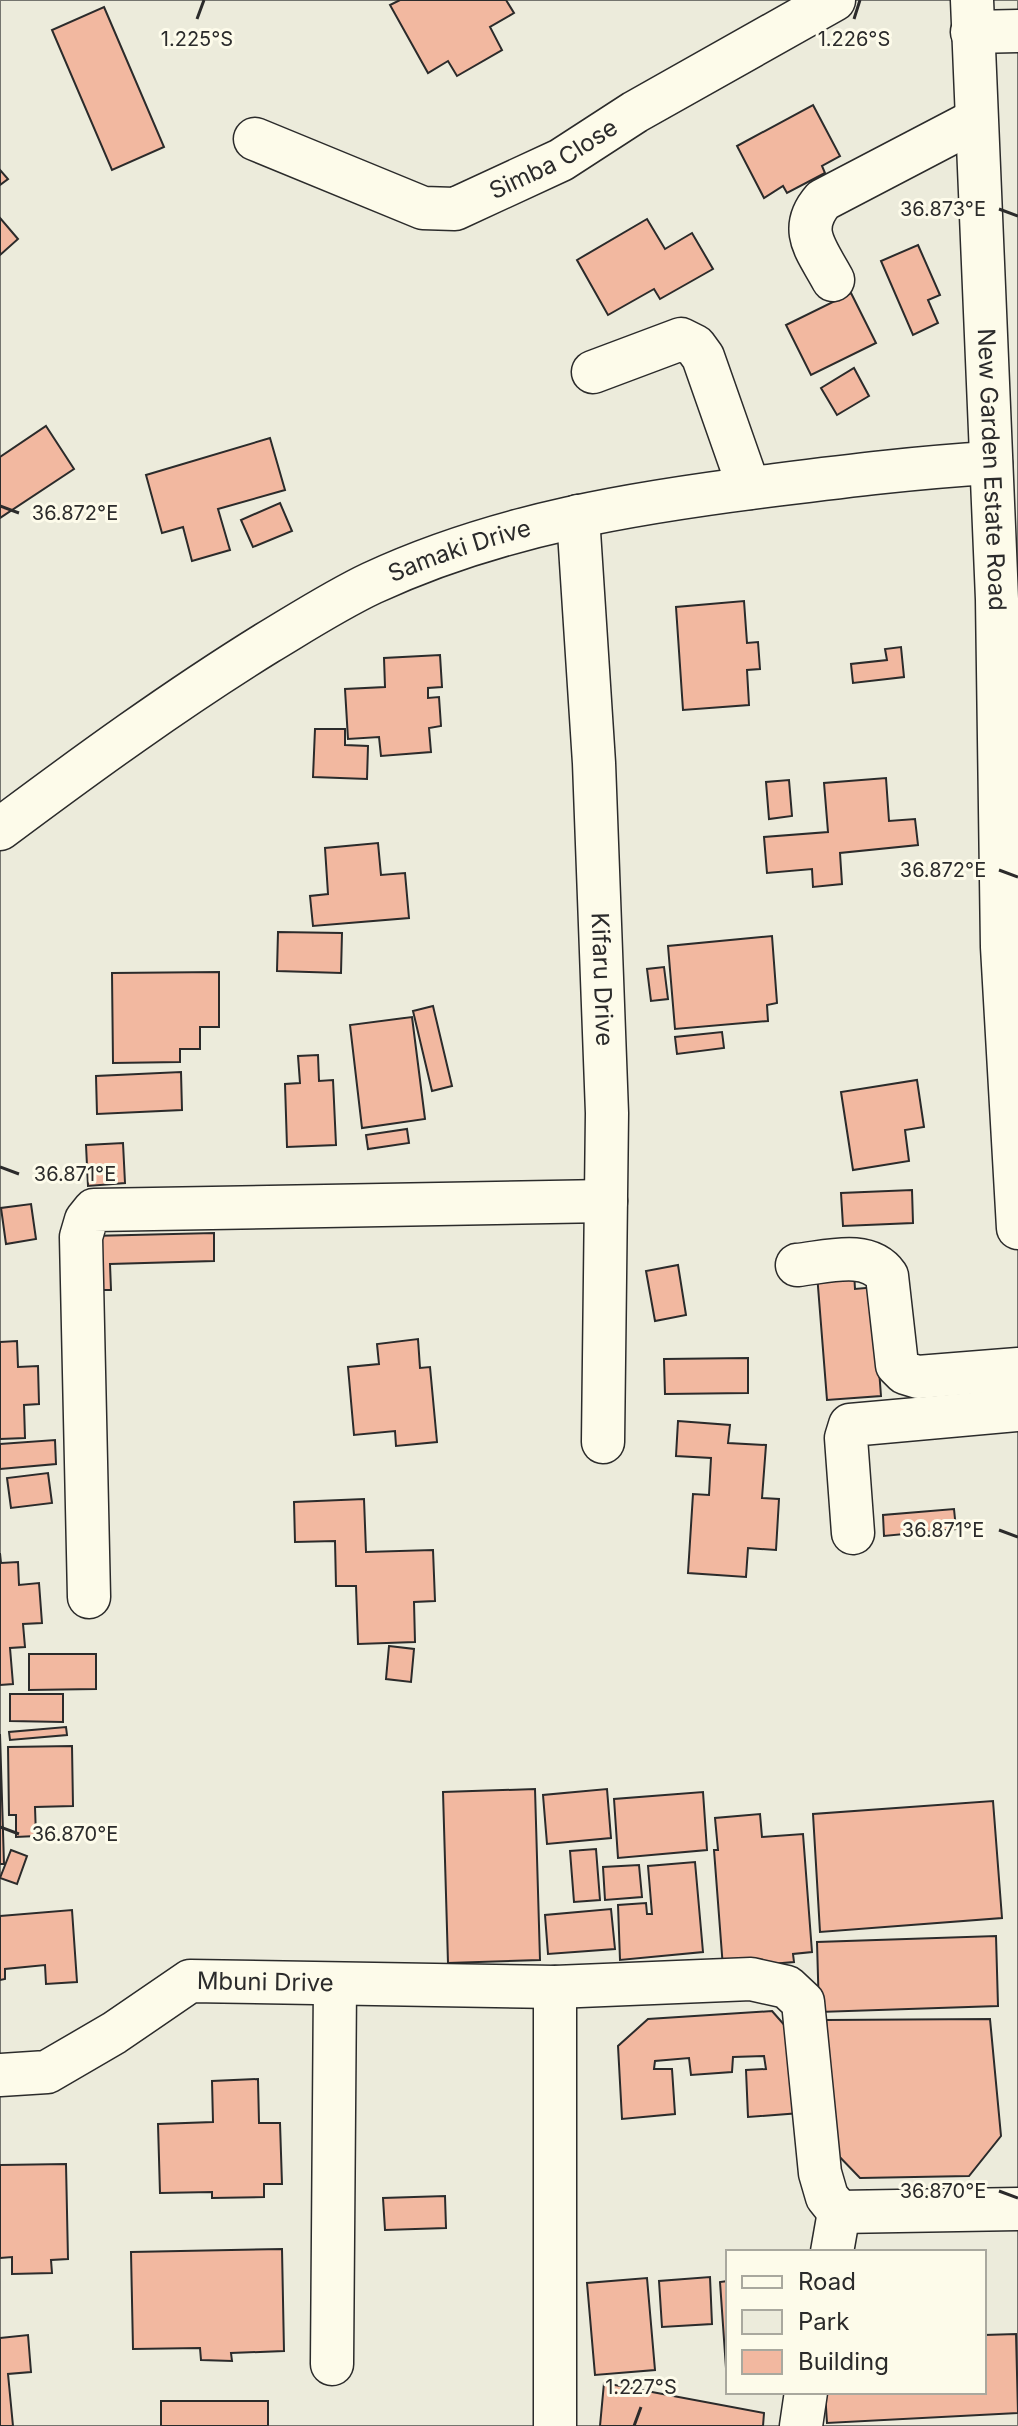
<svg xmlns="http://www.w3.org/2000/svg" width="1018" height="2426" font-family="Inter,sans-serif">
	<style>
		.green { fill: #ecebdb; stroke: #74746e; stroke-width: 2; fill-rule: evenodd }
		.building { fill: #f2b8a0; stroke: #2b2b2b; stroke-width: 2 }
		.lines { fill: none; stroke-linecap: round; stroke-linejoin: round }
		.minor-casing { stroke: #2b2b2b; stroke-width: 45 }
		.minor { stroke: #fdfbea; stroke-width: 42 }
		.ticks { fill: none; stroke: #2b2b2b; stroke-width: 3 }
		.labels { text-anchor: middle; stroke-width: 6; stroke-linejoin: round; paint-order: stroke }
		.street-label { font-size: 24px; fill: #2b2b2b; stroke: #fdfbea }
		.ticks-label { font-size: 20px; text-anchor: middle; fill: #2b2b2b; stroke: #fdfbea; stroke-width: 6; stroke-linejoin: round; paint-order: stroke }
	</style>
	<rect width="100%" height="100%" fill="#fdfbea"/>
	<path class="green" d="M0,0h1018v2426h-1018zM728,2252h256v140h-256z"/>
	<g class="building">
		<polygon points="400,0 506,0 514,13 490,27 502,50 457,76 448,61 428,73 390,5"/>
		<polygon points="104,7 164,147 112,170 52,30"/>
		<polygon points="813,105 840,156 822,166 825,173 787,193 783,186 764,198 737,146"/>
		<polygon points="0,170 8,179 0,185"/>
		<polygon points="0,218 18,239 0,255"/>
		<polygon points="647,219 665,249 692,233 713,269 660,299 654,289 608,315 577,260"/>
		<polygon points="918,245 940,295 928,300 938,323 913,335 881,261"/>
		<polygon points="851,293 876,343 811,375 786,325"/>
		<polygon points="854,368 869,396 837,415 821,388"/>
		<polygon points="46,426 74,469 0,518 0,457"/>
		<polygon points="270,438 285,490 218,509 230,550 192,561 183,527 162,533 146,475"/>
		<polygon points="280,503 292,531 253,547 241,520"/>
		<polygon points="744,601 747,643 758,642 760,669 747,670 749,705 683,710 676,607"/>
		<polygon points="901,647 904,677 853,683 851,664 887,660 885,649"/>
		<polygon points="440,655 442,687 428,688 428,698 439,697 441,726 429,728 431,752 381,756 379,737 348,739 345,689 385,687 384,658"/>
		<polygon points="315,729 345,729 345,745 368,746 367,779 313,777"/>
		<polygon points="886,778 889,821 915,819 918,845 840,853 842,884 813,887 812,869 767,873 764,837 828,832 824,783"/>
		<polygon points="789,780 792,816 769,819 766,782"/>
		<polygon points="378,843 381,875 405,873 409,918 313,926 310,896 328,894 325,848"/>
		<polygon points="278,932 342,933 341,973 277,971"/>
		<polygon points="772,936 777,1003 767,1005 768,1021 675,1029 668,946"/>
		<polygon points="664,967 668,999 651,1001 647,969"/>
		<polygon points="219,972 219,1027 200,1027 200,1049 180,1049 180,1062 113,1063 112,973"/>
		<polygon points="433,1006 452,1086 432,1091 413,1011"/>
		<polygon points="412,1017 425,1119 362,1128 350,1025"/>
		<polygon points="722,1032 724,1048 677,1054 675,1037"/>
		<polygon points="318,1055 319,1081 333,1080 336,1145 287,1147 285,1084 300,1083 298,1056"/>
		<polygon points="181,1072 182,1110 97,1114 96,1076"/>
		<polygon points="917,1080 924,1127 905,1130 909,1161 853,1170 841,1092"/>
		<polygon points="407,1129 409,1143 368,1149 366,1135"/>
		<polygon points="123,1143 125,1183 88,1186 86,1145"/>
		<polygon points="912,1190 913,1223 843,1226 841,1193"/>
		<polygon points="31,1204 36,1239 6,1244 1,1208"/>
		<polygon points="214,1233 214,1261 110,1264 111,1290 92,1290 91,1236"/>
		<polygon points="678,1265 686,1315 655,1321 646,1271"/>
		<polygon points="854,1272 855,1289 900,1285 878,1356 881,1396 827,1400 817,1274"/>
		<polygon points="418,1339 420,1368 430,1367 437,1442 396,1446 395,1431 354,1435 348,1367 379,1364 377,1344"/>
		<polygon points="17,1341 18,1367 38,1366 39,1404 24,1405 25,1438 0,1439 0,1342"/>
		<polygon points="748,1358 748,1393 665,1394 664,1359"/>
		<polygon points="678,1421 730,1425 728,1443 766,1445 762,1498 779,1499 776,1550 748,1548 746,1577 688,1573 693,1494 709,1495 711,1458 676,1456"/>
		<polygon points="55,1440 56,1464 0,1469 0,1444"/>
		<polygon points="48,1473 52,1503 11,1508 7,1478"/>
		<polygon points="364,1499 366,1552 433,1550 435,1601 414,1602 415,1642 358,1644 356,1586 336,1586 335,1541 295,1542 294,1502"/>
		<polygon points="954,1509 956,1529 884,1536 883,1515"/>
		<polygon points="0,1553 1,1563 18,1562 19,1585 39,1583 42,1623 23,1624 25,1647 10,1648 13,1684 0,1685"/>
		<polygon points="389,1646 414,1649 411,1682 386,1679"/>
		<polygon points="29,1654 96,1654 96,1689 29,1690"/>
		<polygon points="10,1694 63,1694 63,1722 10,1721"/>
		<polygon points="66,1727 67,1735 10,1740 9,1732"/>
		<polygon points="0,1734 4,1864 0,1864"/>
		<polygon points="72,1746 73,1806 35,1807 36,1836 16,1837 16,1815 9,1815 8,1747"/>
		<polygon points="535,1789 540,1960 448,1963 443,1792"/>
		<polygon points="607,1789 611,1838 547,1844 543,1795"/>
		<polygon points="703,1792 707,1850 618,1858 614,1799"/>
		<polygon points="993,1801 1002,1918 820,1932 813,1814"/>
		<polygon points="760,1814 762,1837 803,1834 812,1952 793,1954 794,1962 723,1968 714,1850 718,1850 715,1818"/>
		<polygon points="596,1849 600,1900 574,1902 570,1851"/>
		<polygon points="11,1850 27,1856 17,1884 0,1878"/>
		<polygon points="695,1862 703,1952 620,1960 618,1905 646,1903 647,1914 652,1914 648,1866"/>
		<polygon points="639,1865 642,1897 605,1900 603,1867"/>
		<polygon points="611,1909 615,1949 548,1954 545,1915"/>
		<polygon points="72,1910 77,1982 46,1984 45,1965 5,1969 5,1979 0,1980 0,1916"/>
		<polygon points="996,1936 998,2006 819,2012 817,1942"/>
		<polygon points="772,2011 794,2036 800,2113 748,2117 746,2070 766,2069 764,2056 733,2057 732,2072 691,2075 689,2058 655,2061 654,2069 672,2069 675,2114 622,2119 618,2046 648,2019"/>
		<polygon points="990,2019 1001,2136 969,2176 860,2178 833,2150 826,2020"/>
		<polygon points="258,2079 259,2123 280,2123 282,2184 264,2184 264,2197 212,2198 212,2192 160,2193 158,2124 213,2122 212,2081"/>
		<polygon points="66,2164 68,2259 51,2260 52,2273 12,2274 12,2257 0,2258 0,2165"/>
		<polygon points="445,2196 446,2228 385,2230 383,2198"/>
		<polygon points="282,2249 284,2351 231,2353 232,2361 201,2360 200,2348 133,2349 131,2252"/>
		<polygon points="710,2277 712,2324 662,2327 659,2281"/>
		<polygon points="647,2278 655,2370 595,2375 587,2283"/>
		<polygon points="728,2281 728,2368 726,2368 720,2282"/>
		<polygon points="1016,2334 1018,2413 827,2423 825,2392 984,2392 984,2335"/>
		<polygon points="28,2335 31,2372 8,2374 13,2426 0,2426 0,2338"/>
		<polygon points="604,2383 764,2413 763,2426 600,2426"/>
		<rect x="161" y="2401" width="107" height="25"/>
	</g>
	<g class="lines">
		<defs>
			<g id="minor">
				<path id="s1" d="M972,0l25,599 5,348 16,281"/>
				<polyline points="972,32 1018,31"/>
				<path id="s2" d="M255,139l168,69 32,1 106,-49 74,-48 199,-112"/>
				<path d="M833,280c-16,-30 -36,-50 -10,-80l153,-80"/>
				<polyline points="593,372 681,339 695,346 703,357 749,488"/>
				<path id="s3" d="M578,516l16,247 13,350 -4,329"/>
				<path id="s4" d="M0,829c87,-65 175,-129 267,-186 35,-21 69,-43 105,-60 127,-59 265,-81 403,-98 72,-9 144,-18 216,-22"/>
				<path d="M797,1265c30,-3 71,-16 90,11l10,89 8,8 13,4 100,-8"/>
				<polyline points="853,1533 846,1438 850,1425 1018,1410"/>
				<polyline points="89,1597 81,1237 86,1220 94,1210 606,1201"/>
				<path id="s5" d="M0,2075l47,-3 67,-39 76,-52 365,6 196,-8 36,8 16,15 17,171 7,24 12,15 179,-3"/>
				<polyline points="832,2252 839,2212"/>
				<polyline points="332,2364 335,1984"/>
				<polyline points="555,2426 555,1987"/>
				<polyline points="801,2426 806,2392"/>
			</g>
		</defs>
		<use href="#minor" class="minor-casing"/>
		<use href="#minor" class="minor"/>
	</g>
	<path class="ticks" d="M197,19l7,-19M854,19l6,-19M999,209l19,7M0,506l19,7M999,870l19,7M0,1167l19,7M999,1530l19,7M0,1827l19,7M999,2191l19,7M634,2426l7,-19"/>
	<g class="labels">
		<g class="street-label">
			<text dy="8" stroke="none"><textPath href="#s2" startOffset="324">Simba Close</textPath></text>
			<text dy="8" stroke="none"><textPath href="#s1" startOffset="470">New Garden Estate Road</textPath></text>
			<text dy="8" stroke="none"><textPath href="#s4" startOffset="540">Samaki Drive</textPath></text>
			<text dy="8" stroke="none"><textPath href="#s3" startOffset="464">Kifaru Drive</textPath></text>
			<text dy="8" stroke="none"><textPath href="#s5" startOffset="292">Mbuni Drive</textPath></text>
		</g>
	</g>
	<g class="ticks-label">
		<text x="854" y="46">1.226°S</text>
		<text x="197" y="46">1.225°S</text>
		<text x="943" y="216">36.873°E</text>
		<text x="75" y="520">36.872°E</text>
		<text x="943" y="877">36.872°E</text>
		<text x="75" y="1181">36.871°E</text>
		<text x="943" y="1537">36.871°E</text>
		<text x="75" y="1841">36.870°E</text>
		<text x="943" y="2198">36.870°E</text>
		<text x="641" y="2394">1.227°S</text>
	</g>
	<rect x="726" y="2250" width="260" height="144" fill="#fdfbea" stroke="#a9a89e" stroke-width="2"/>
	<rect x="742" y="2276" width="40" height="12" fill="#fdfbea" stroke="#a9a89e" stroke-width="2"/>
	<text x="798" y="2290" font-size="24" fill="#2b2b2b">Road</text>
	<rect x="742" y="2310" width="40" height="24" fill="#ecebdb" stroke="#a9a89e" stroke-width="2"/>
	<text x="798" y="2330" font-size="24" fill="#2b2b2b">Park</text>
	<rect x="742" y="2350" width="40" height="24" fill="#f2b8a0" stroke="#a9a89e" stroke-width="2"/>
	<text x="798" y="2370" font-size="24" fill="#2b2b2b">Building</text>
</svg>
